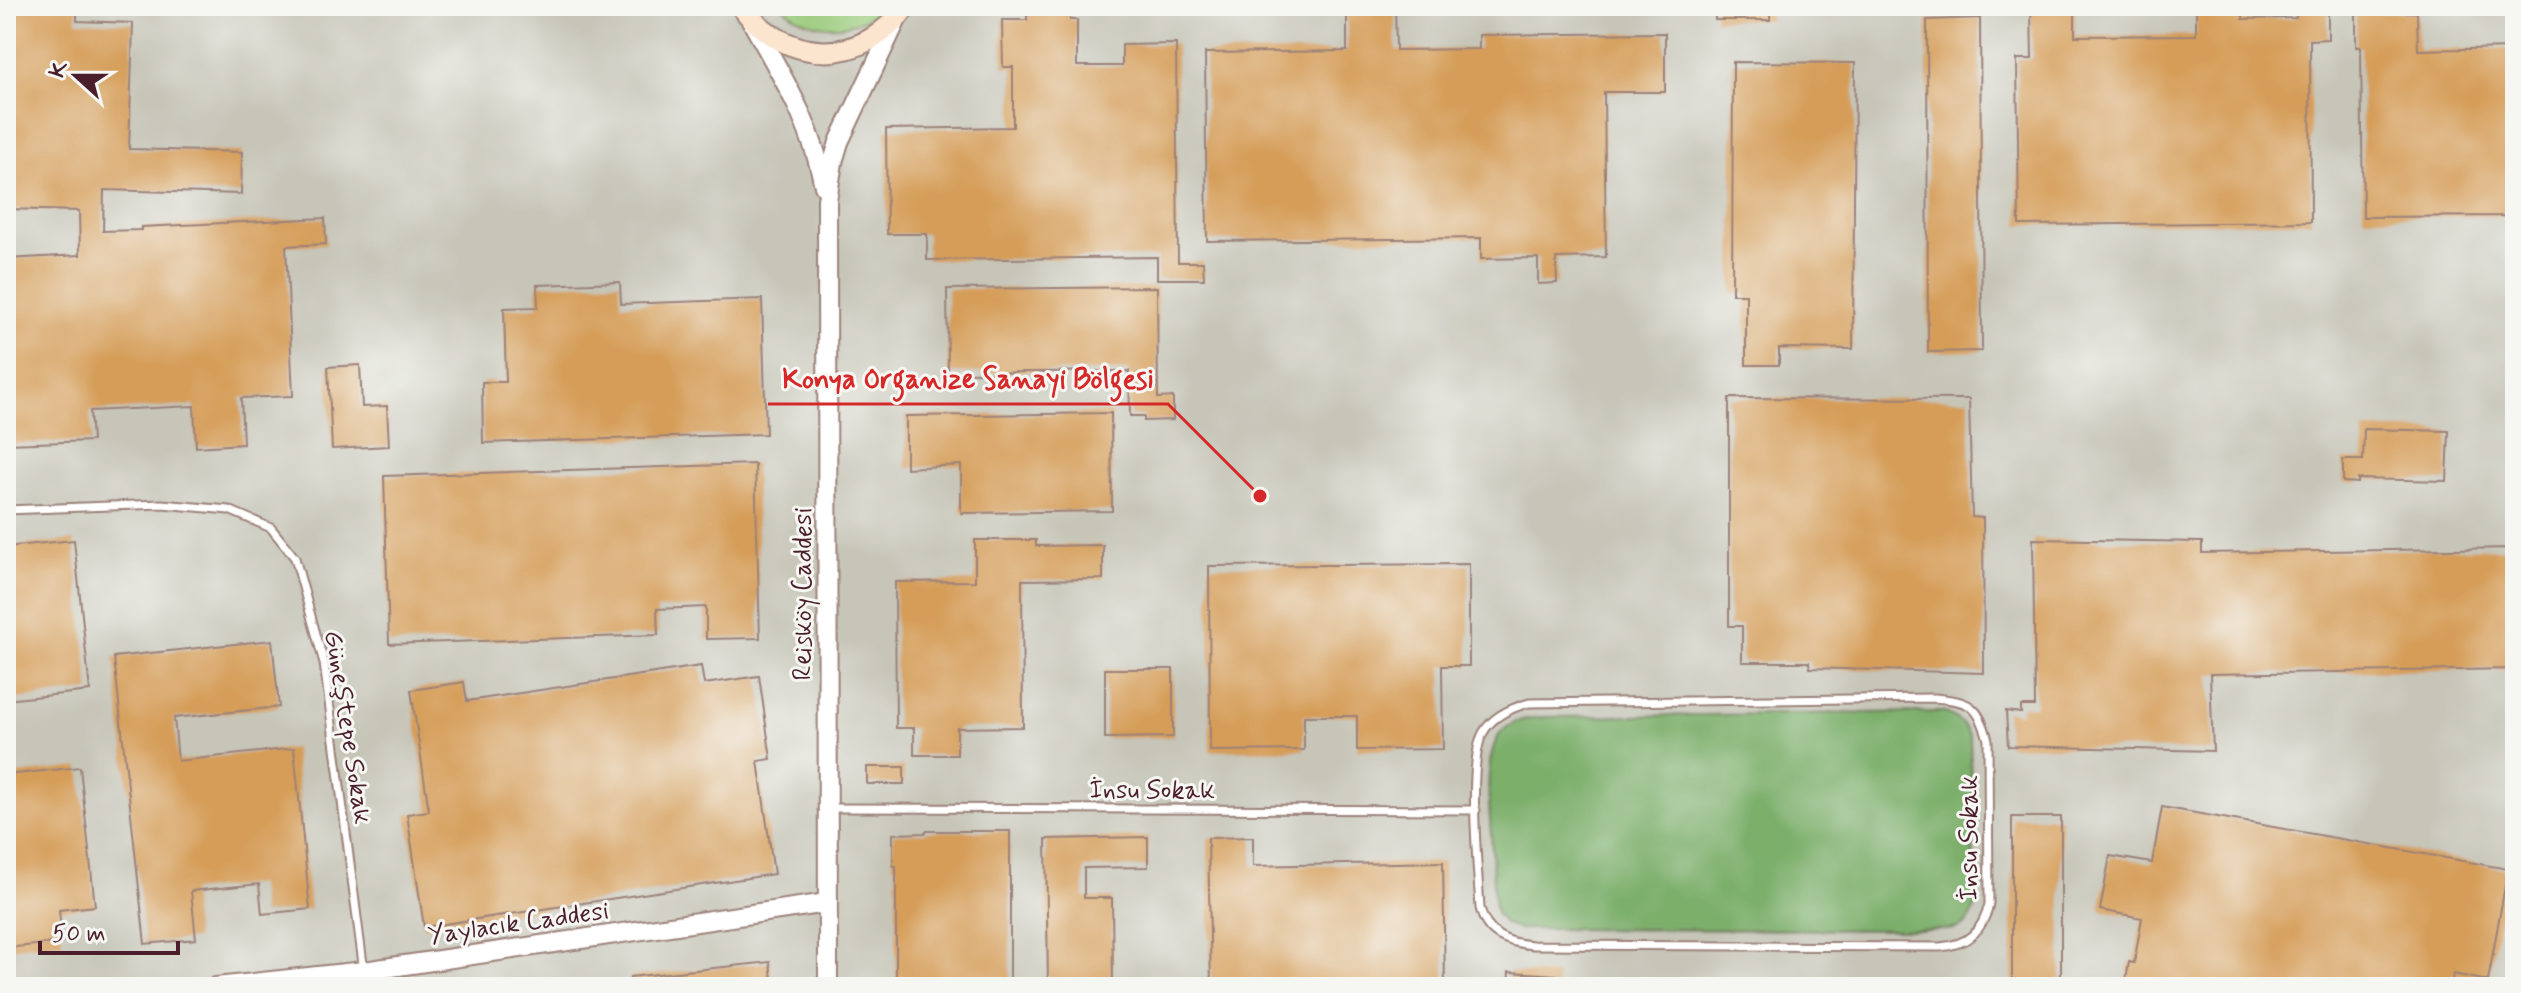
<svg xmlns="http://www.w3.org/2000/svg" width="2521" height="993" font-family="Mynerve,sans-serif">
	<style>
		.industrial { fill: #c6c5b8 }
		.green { fill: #9acb7a; stroke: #727552; stroke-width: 2 }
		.forest { fill: #7baf6a; stroke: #62674a; stroke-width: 2 }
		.building { fill: #d59d59 }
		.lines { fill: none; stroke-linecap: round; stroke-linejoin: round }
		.service-casing { stroke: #9c827a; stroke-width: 11 }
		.tertiary-casing { stroke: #9c827a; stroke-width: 22 }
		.secondary-casing { stroke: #9c827a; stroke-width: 24 }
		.service { stroke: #fff; stroke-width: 7 }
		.tertiary { stroke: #fff; stroke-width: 18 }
		.secondary { stroke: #fce5cf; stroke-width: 20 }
		.labels { text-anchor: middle; stroke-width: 6; stroke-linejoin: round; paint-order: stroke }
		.street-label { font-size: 26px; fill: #4a1f2b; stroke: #f6f6f2 }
		.leader { fill: none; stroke: #d62828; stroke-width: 3 }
		.callout-dot { fill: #d62828; stroke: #f6f6f2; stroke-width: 3 }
		.callout-label { font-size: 28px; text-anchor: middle; font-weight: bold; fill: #d62828; stroke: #f6f6f2; stroke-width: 6; stroke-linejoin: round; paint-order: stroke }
	</style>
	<rect width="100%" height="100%" fill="#f6f6f2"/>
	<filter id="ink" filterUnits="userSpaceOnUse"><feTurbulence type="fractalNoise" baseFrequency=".0125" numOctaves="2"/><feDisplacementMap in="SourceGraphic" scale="16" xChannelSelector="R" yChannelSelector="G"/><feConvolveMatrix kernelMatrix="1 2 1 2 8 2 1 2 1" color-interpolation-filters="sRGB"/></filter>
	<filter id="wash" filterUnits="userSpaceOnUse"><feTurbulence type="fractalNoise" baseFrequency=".006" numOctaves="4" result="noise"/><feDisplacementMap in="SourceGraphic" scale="32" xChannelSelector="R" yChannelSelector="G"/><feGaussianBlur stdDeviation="1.8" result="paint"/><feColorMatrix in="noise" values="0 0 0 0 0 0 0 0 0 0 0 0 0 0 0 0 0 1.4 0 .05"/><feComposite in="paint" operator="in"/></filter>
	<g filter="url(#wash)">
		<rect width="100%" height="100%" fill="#efe4ca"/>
		<rect class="industrial" x="6" y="6" width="2509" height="981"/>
		<path class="green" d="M782,6h102c-26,27 -76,27 -102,0z"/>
		<path class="forest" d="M1942,712c15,5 22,11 28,25l5,169c-4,18 -13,23 -31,24l-425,-1 -14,-5 -9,-11c-4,-20 -3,-42 -4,-62 -1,-33 -11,-89 8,-117 10,-14 29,-16 45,-17z"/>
		<g id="blocks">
			<g class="building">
				<polygon points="6,6 77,6 77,21 133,23 129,149 242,152 241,194 104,190 103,231 141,230 141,227 325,218 326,244 286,246 293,396 241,398 243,444 196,447 194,406 90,411 92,441 7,444 6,259 80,255 79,211 6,209"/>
				<polygon points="1027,6 1054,6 1054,10 1070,10 1070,20 1077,20 1077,66 1122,66 1122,45 1176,44 1178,262 1203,262 1204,279 1157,279 1157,257 927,260 927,234 887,234 886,129 1013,127 1013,67 1003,67 1002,20 1027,20"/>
				<polygon points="1395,6 1396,50 1479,49 1479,35 1665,33 1665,92 1604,92 1606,257 1556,258 1557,283 1538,284 1538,258 1481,259 1481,238 1207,241 1205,53 1347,51 1347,7"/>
				<rect x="1715" y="6" width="55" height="14"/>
				<polygon points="2075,6 2075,36 2196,35 2196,6 2243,6 2243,19 2296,18 2296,6 2328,6 2328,39 2310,40 2311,222 2019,225 2017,59 2032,59 2031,7"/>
				<polygon points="2417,12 2418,50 2515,48 2515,216 2363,217 2361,47 2356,47 2356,13"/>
				<polygon points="1980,18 1982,351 1928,352 1927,20"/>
				<polygon points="1733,62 1855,63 1853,349 1779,348 1779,365 1746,365 1746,294 1732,294"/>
				<polygon points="620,282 621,304 762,299 766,434 483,443 482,382 506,382 504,308 538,307 537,285"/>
				<polygon points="1157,287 1158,398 1173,397 1173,420 1144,421 1144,416 1130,416 1129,371 948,373 947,289"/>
				<polygon points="360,365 362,407 387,406 389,446 332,449 328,367"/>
				<polygon points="1729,398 1969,399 1972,517 1983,518 1984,673 1810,668 1809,662 1742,662 1742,626 1729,626"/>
				<polygon points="1111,413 1112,511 961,513 961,465 906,468 906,416"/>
				<polygon points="2364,429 2449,431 2447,481 2358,479 2358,483 2343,482 2343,460 2363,460"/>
				<polygon points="755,464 760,638 706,639 706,607 657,609 658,635 389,644 384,476"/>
				<polygon points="2033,539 2202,542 2202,553 2515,548 2515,669 2210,674 2213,751 2008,746 2006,711 2021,713 2021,706 2035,706"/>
				<polygon points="74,540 90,691 6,700 6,547"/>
				<polygon points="975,540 1036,540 1036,546 1103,545 1103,579 1022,580 1023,727 957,728 957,755 914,755 914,728 896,728 895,582 975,581"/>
				<polygon points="1469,564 1469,666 1442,666 1443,749 1357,750 1357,716 1304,716 1304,750 1210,751 1209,566"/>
				<polygon points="272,640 279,707 174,718 178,761 294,748 310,909 262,914 259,884 191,891 196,939 145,944 114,657"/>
				<polygon points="701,666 704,684 759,676 771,759 758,761 774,874 424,927 407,814 429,811 411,690 464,682 467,701"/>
				<polygon points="1105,669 1173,669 1173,737 1105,738"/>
				<polygon points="80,767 95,906 59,910 62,942 7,948 6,775"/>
				<rect x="867" y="767" width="37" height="17"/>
				<polygon points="2162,807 2508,869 2488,981 2453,974 2451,987 2125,987 2129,962 2134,963 2142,918 2100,910 2110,856 2152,863"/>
				<rect x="2012" y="817" width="49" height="170"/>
				<polygon points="926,831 1010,831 1010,987 896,987 896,866 893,866 893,834 926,833"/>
				<polygon points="1148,837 1148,867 1084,868 1084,898 1112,898 1113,987 1048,987 1046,839"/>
				<polygon points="1253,837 1253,866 1443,862 1445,987 1211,987 1208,838"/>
				<polygon points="770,962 773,987 631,987 630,977"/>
				<polygon points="1509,972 1557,975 1556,987 1508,987"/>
			</g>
		</g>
	</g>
	<g filter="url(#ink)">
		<use href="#blocks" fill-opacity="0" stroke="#9c827a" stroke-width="2"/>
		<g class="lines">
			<defs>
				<g id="service">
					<polyline points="6,510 162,504 229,510 271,528 295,558 324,663 366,987"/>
					<path d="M1935,698c34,3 44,7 53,42l1,164c-6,27 -21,41 -49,43l-407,-2c-26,-2 -47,-10 -53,-37 -2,-37 -13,-146 3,-175 9,-17 28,-25 46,-30z"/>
					<polyline points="830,808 1476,810"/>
				</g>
				<g id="tertiary">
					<path d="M751,20c30,55 61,103 73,166"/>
					<polyline points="216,987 364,971 827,903"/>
					<polyline points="828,987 827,200 833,162 839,142 897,19"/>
				</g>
				<path id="secondary" d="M741,6c44,59 122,62 165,0"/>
			</defs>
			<use href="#service" class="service-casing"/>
			<use href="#tertiary" class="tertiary-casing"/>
			<use href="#secondary" class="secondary-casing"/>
			<use href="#service" class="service"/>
			<use href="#tertiary" class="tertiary"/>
			<use href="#secondary" class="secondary"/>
		</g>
	</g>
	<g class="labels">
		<g class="street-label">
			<text transform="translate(802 594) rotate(-90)" y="9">Reisköy Caddesi</text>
			<text transform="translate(349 727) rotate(81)" y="9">Güneştepe Sokak</text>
			<text x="1152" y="798">İnsu Sokak</text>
			<text transform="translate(1968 838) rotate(-90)" y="9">İnsu Sokak</text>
			<text transform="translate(518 922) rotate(-8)" y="9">Yaylacık Caddesi</text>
		</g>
	</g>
	<path class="leader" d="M1260 496L1168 404H768"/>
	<circle class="callout-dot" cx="1260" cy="496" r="8"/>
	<g class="callout-label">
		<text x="968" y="388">Konya Organize Sanayi Bölgesi</text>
	</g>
	<rect width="2521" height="993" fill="none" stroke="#f6f6f2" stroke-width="32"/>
	<g transform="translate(76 76) rotate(291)" stroke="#f6f6f2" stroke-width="6" paint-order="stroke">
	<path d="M0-6L14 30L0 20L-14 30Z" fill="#4a1f2b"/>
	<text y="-12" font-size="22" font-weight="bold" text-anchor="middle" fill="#4a1f2b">K</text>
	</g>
	<path d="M40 941v12h138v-12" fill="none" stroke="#4a1f2b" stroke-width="4"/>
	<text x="52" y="941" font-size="24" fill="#4a1f2b" stroke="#f6f6f2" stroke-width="6" paint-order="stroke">50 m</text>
</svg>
